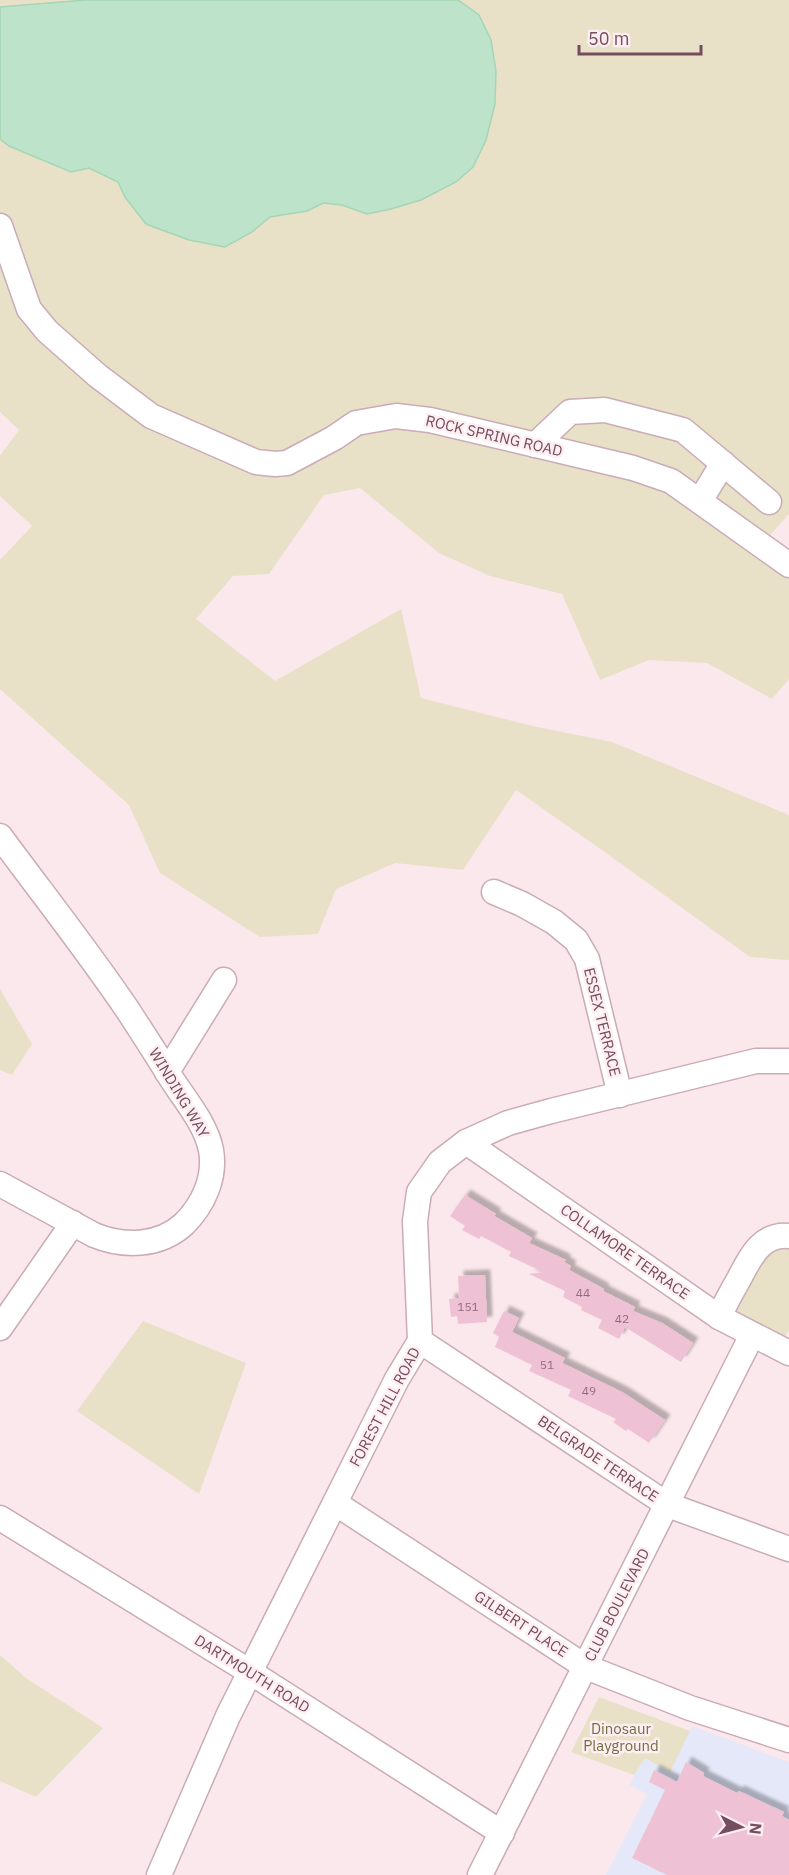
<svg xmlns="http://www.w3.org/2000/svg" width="789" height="1875" font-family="'IBM Plex Sans',sans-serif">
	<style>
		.education { fill: #e4e8f8 }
		.green { fill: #e8e1c7 }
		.water { fill: #bde4ca; stroke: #a4d5b5; stroke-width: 1.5 }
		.building { fill: #efc1d4; filter: url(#shadow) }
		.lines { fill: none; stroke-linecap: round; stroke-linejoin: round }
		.minor-casing { stroke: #caabb7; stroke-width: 27 }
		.minor { stroke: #fff; stroke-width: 24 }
		.labels { text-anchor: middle; stroke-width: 5; stroke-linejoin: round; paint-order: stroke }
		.number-label { font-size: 12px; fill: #936a7c }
		.street-label { font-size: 15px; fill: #744d5e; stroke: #feeef1 }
		.park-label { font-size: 15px; fill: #736e43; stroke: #feeef1 }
	</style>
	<defs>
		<filter id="shadow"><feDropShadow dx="5.5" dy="-5.5" stdDeviation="1.5" flood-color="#0004"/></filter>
	</defs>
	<rect width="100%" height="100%" fill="#fbe8ec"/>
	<polygon class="education" points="692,1726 789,1762 789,1875 606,1875 647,1794 630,1785 634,1775 645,1758 670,1771"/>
	<g class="green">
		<polygon points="0,0 789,0 789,514 759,548 789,573 789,679 772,699 707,663 649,660 600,680 562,594 490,576 439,553 360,488 324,495 269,574 233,576 196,619 275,681 401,609 421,698 537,727 612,742 789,815 789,960 750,957 602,850 516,790 463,870 395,863 336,889 318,934 260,937 160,873 129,805 0,689 0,560 32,526 0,496 0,456 19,430 0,412"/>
		<polygon points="0,989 32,1044 12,1075 0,1070"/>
		<polygon points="787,1249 789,1249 789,1330 785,1337 779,1339 735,1316 734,1311 759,1260 772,1250"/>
		<polygon points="143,1321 246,1363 199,1494 77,1411"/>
		<polygon points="0,1655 26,1678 103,1728 36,1797 0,1781"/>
		<polygon points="599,1697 690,1731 670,1772 645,1758 634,1775 571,1752"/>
	</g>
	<polygon class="water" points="86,0 458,0 479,15 491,40 496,71 495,104 486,140 473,167 456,182 421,200 391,209 367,214 342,205 323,203 307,211 270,217 252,232 225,247 189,240 146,224 125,197 118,182 89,168 71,172 9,146 0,139 0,7"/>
	<g class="building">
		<polygon points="465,1195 496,1214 494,1216 532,1238 529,1243 566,1260 564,1262 571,1266 569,1270 604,1289 603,1291 635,1307 633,1311 662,1323 693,1343 681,1362 625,1327 619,1339 598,1328 602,1320 581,1310 582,1307 563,1297 565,1291 529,1274 543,1272 509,1256 511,1252 481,1236 479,1239 462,1230 465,1226 450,1216"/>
		<polygon points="485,1275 487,1322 458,1324 457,1316 451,1317 449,1299 459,1298 458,1276"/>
		<polygon points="504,1311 519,1318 512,1332 565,1358 562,1363 622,1392 665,1420 649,1443 628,1429 626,1431 613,1422 616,1419 568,1396 571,1390 529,1371 532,1365 495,1347 499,1337 493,1333"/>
		<polygon points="686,1762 704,1773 703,1776 737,1793 739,1791 784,1812 782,1816 789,1820 789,1875 667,1875 632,1858 665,1790 649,1782 654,1770 677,1782"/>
	</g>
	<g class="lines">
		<defs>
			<g id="minor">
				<polyline points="0,226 29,309 47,331 98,376 151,416 256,462 275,464 287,463 334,438 356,423 396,416 430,420 633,468 671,481 789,565"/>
				<polyline points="535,445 570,412 605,410 683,430 769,502"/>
				<polyline points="700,501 723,463"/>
				<path d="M0,836c42,57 87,114 127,173 15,23 30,46 44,69 14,22 35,46 40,72 5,28 -8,55 -27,74 -25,23 -61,23 -90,11l-94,-51"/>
				<polyline points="494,892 522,904 554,922 576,940 587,959 620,1095"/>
				<polyline points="167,1072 224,980"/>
				<polyline points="466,1142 719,1317 789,1353"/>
				<path d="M719,1317c6,-13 13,-26 20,-38 11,-21 22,-46 50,-43"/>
				<polyline points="0,1328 73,1223"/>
				<polyline points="420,1341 668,1505 789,1549"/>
				<polyline points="335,1503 586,1667 690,1708 789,1740"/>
				<polyline points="0,1518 250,1672 502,1833"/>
				<polyline points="159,1875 228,1716 397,1379 420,1341 415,1221 419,1192 440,1162 466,1142 508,1123 551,1111 756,1061 789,1061"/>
				<polyline points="480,1875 752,1335"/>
			</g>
		</defs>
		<use href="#minor" class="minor-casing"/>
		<use href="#minor" class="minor"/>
	</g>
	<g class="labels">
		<g class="number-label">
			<text x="583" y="1297">44</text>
			<text x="468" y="1311">151</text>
			<text x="622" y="1323">42</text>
			<text x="547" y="1369">51</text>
			<text x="589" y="1395">49</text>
		</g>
		<g class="street-label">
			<text transform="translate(494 436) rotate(13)" y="5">ROCK SPRING ROAD</text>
			<text transform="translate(602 1022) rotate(76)" y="5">ESSEX TERRACE</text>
			<text transform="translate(179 1093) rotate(59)" y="5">WINDING WAY</text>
			<text transform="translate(625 1252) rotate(35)" y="5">COLLAMORE TERRACE</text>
			<text transform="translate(385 1407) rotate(-62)" y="5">FOREST HILL ROAD</text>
			<text transform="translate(598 1459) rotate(34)" y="5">BELGRADE TERRACE</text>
			<text transform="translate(617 1605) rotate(-63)" y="5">CLUB BOULEVARD</text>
			<text transform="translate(521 1624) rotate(33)" y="5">GILBERT PLACE</text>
			<text transform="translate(252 1674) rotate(32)" y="5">DARTMOUTH ROAD</text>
		</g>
		<g class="park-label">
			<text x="621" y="1734">Dinosaur<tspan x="621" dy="17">Playground</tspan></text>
		</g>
	</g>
	<g transform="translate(741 1827) rotate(96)" stroke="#feeef1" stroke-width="4.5" paint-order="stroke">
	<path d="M0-4.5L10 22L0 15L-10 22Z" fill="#744d5e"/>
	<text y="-9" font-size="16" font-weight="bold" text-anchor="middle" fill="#744d5e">N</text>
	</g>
	<path d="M579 45v9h122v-9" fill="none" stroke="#744d5e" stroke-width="3"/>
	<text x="588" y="45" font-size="18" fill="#744d5e" stroke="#feeef1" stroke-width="4.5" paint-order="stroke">50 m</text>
</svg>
